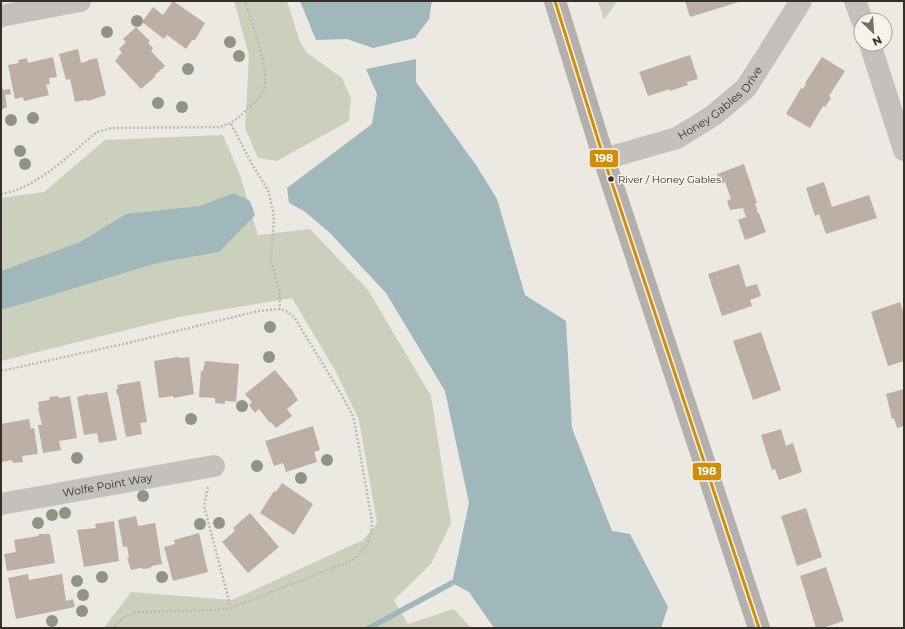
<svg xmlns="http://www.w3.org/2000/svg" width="905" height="629" font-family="Montserrat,sans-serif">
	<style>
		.green { fill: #cbd0bd }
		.water { fill: #a0b8bb }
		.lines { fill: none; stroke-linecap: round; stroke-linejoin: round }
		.stream { stroke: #a0b8bb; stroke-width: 5.5 }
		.building { fill: #beafa5 }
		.path { stroke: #bdb9b3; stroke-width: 2.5; stroke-dasharray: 2 2; stroke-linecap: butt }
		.minor { stroke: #c4c0bb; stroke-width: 22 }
		.major { stroke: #b3afaa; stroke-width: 22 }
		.bus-1-casing { stroke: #f8f3ea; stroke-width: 6 }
		.bus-1 { stroke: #d08e08; stroke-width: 3 }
		.tree { fill: #8e9580 }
		.bus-dot { fill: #352e29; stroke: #f8f3ea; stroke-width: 1.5 }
		.labels { text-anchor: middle; stroke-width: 3; stroke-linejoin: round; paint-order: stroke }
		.bus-label { font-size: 10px; fill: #352e29; stroke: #f8f3ea; text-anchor: start }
		.street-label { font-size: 11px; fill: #352e29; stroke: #f8f3ea }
		.line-badge { stroke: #f8f3ea; stroke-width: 1.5 }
		.badge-label { font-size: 11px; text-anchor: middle; font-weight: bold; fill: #fff }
	</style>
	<rect width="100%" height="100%" fill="#ece8e2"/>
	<g class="green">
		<polygon points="234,1 287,1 299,39 306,52 342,78 351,98 349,121 277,161 258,158 245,128 249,55"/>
		<polygon points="598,1 617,1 604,20"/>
		<polygon points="223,135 240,175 258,235 310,229 368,290 431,396 451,523 431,564 394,600 408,624 454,609 471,628 104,628 131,592 232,600 363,540 377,523 359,420 336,372 292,298 179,317 1,361 1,198 44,192 105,140"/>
	</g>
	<g class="water">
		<polygon points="300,1 432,1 429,19 415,38 373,48 347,39 316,40"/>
		<polygon points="416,59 416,82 476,165 497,199 525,295 566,321 572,428 612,531 630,534 668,607 661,628 494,628 469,592 452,583 469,503 445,391 386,293 329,232 304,211 289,203 287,188 372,124 377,94 366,69"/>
		<polygon points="234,193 250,201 255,215 219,252 157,263 9,308 1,309 1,271 80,242 126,214 200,206"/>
	</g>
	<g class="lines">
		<polyline class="stream" points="369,628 452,583"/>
	</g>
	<g class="building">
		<polygon points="173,1 205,23 195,40 192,40 186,49 167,35 164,39 142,22 153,7 163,15"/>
		<polygon points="685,1 742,1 690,17"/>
		<polygon points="136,27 150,41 148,43 153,48 151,51 165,66 155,75 155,77 141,89 115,61 121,53 123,54 119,49 126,42 123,39"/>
		<polygon points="78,49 81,63 88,61 88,60 97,58 106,95 88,101 86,100 75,102 70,79 66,80 59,54"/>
		<polygon points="690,55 698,79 687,82 688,85 670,91 670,89 648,96 639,72"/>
		<polygon points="53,57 57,77 49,78 50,84 46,85 49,95 24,101 23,97 15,99 8,65 19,63 18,60 27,58 28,63"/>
		<polygon points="822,57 845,71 829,96 831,98 825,107 823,106 810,128 786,114 801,88 803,89 806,84 805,83"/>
		<polygon points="1,82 3,90 10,89 11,94 5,95 7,107 1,110"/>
		<polygon points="744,164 757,203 755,203 758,213 759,213 766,232 745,240 738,220 746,217 743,208 730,210 727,201 731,199 725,182 721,184 717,174"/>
		<polygon points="824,182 832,207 869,195 877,218 826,234 819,214 815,216 806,188"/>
		<polygon points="739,264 746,287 757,284 761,296 750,300 752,306 722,316 708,274"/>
		<polygon points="900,302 904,314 904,361 888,366 871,312"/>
		<polygon points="761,332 781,390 753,400 733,341"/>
		<polygon points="178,357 180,358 189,357 194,394 174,398 173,396 159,398 154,361"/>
		<polygon points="205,361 239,364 236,402 225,401 225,404 215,403 215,398 199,397 201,371 203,371"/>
		<polygon points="275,370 295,394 294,394 298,400 287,409 292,416 276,428 271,422 270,423 259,409 255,413 249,405 252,402 245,394"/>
		<polygon points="140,381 147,422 140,423 142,434 126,437 118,394 117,395 116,389 118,389 117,385"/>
		<polygon points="904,389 904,426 897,428 894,418 892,419 886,394"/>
		<polygon points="107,392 117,440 99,443 97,433 84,435 77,397 88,394 89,395"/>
		<polygon points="57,396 60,398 70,396 77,438 59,441 61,450 43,453 38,425 42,425 38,408 39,408 38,402 49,400 50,397"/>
		<polygon points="29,419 31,429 34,428 38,454 22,456 23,462 13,463 12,460 2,462 1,455 1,424"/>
		<polygon points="313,426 320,450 314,452 317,462 286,472 283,463 274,466 265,441"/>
		<polygon points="781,429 786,446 793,443 802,472 779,480 775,469 772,470 761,435"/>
		<polygon points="282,483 313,504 294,535 260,513 274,491 276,492"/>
		<polygon points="806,508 822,557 797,566 781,516"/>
		<polygon points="250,513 279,547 248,573 222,542 235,531 233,528"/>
		<polygon points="136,516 138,526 155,523 162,564 152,566 150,568 144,569 141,568 131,570 127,558 129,558 127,546 123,547 118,520"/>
		<polygon points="114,521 119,561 84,567 77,530 96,528 95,524"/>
		<polygon points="199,533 208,572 173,581 164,547 175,544 174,540"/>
		<polygon points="39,534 50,534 55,563 7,571 4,554 16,552 14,540 39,536"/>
		<polygon points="826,567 844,621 822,628 816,628 800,576"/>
		<polygon points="28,574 29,580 62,574 66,601 73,599 75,607 16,619 8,578"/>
	</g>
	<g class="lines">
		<g class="path">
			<polyline points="231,124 253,166 268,190 272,207 274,217 271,259 274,272 279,288 280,309"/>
			<path d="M1,194c35,-5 69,-40 96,-62l15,-4 107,-1c15,-4 18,-8 28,-18 7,-6 15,-12 17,-21 6,-19 -13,-67 -19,-87"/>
			<polyline points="1,371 128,343 258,311 280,309 288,312 294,317 343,397 353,416 355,425 372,521 371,535 366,546 360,554 353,560 231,608 215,610 136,612 124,617 113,628"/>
			<polyline points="208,487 204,506 231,608"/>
		</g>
		<g class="minor">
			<polyline points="855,1 862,20"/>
			<polyline points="1,16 80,1"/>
			<polyline points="870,44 904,150"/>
			<path id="s1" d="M604,159l73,-21 37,-23 32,-27 55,-87"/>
			<path id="s2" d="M1,504l213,-38"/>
		</g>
		<polyline class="major" points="555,1 604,159 759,628"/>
		<defs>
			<polyline id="bus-1" points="555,1 604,159 759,628"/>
		</defs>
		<use href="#bus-1" class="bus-1-casing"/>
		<use href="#bus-1" class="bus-1"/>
	</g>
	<g class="tree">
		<circle cx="137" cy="21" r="6"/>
		<circle cx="107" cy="32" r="6"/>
		<circle cx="230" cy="42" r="6"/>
		<circle cx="239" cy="56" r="6"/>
		<circle cx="188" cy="69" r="6"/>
		<circle cx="158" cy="103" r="6"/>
		<circle cx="182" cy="107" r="6"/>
		<circle cx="33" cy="118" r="6"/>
		<circle cx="11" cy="120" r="6"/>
		<circle cx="20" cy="151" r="6"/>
		<circle cx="25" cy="164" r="6"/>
		<circle cx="270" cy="327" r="6"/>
		<circle cx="269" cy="357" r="6"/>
		<circle cx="242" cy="406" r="6"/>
		<circle cx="191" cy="419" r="6"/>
		<circle cx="77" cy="458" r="6"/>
		<circle cx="327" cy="460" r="6"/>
		<circle cx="257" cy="466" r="6"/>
		<circle cx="301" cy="478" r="6"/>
		<circle cx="143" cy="496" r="6"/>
		<circle cx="65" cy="513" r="6"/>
		<circle cx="52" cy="515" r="6"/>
		<circle cx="38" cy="523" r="6"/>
		<circle cx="219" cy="523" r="6"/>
		<circle cx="200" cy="524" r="6"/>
		<circle cx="102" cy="577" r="6"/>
		<circle cx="162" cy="577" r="6"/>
		<circle cx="77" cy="581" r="6"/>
		<circle cx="83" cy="595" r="6"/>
		<circle cx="82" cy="611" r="6"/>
		<circle cx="52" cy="621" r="6"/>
	</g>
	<circle class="bus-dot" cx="611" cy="179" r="3.5"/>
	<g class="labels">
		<g class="bus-label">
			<text x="618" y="183">River / Honey Gables</text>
		</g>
		<g class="street-label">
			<text dy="4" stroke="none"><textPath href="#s1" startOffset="132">Honey Gables Drive</textPath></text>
			<text dy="4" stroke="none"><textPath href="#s2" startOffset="108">Wolfe Point Way</textPath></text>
		</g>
	</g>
	<g class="line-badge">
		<rect x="589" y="149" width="30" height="19" rx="4" fill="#d08e08"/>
		<rect x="692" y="462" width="30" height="19" rx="4" fill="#d08e08"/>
	</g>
	<g class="badge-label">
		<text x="604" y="162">198</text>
		<text x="707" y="475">198</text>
	</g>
	<rect width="905" height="629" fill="none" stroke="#352e29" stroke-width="4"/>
	<g transform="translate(873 32) rotate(155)"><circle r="19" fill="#f8f3ea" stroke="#aaa49d"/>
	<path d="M0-3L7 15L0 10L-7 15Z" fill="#756f6a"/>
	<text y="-6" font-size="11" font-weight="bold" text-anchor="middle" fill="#352e29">N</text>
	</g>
</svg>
